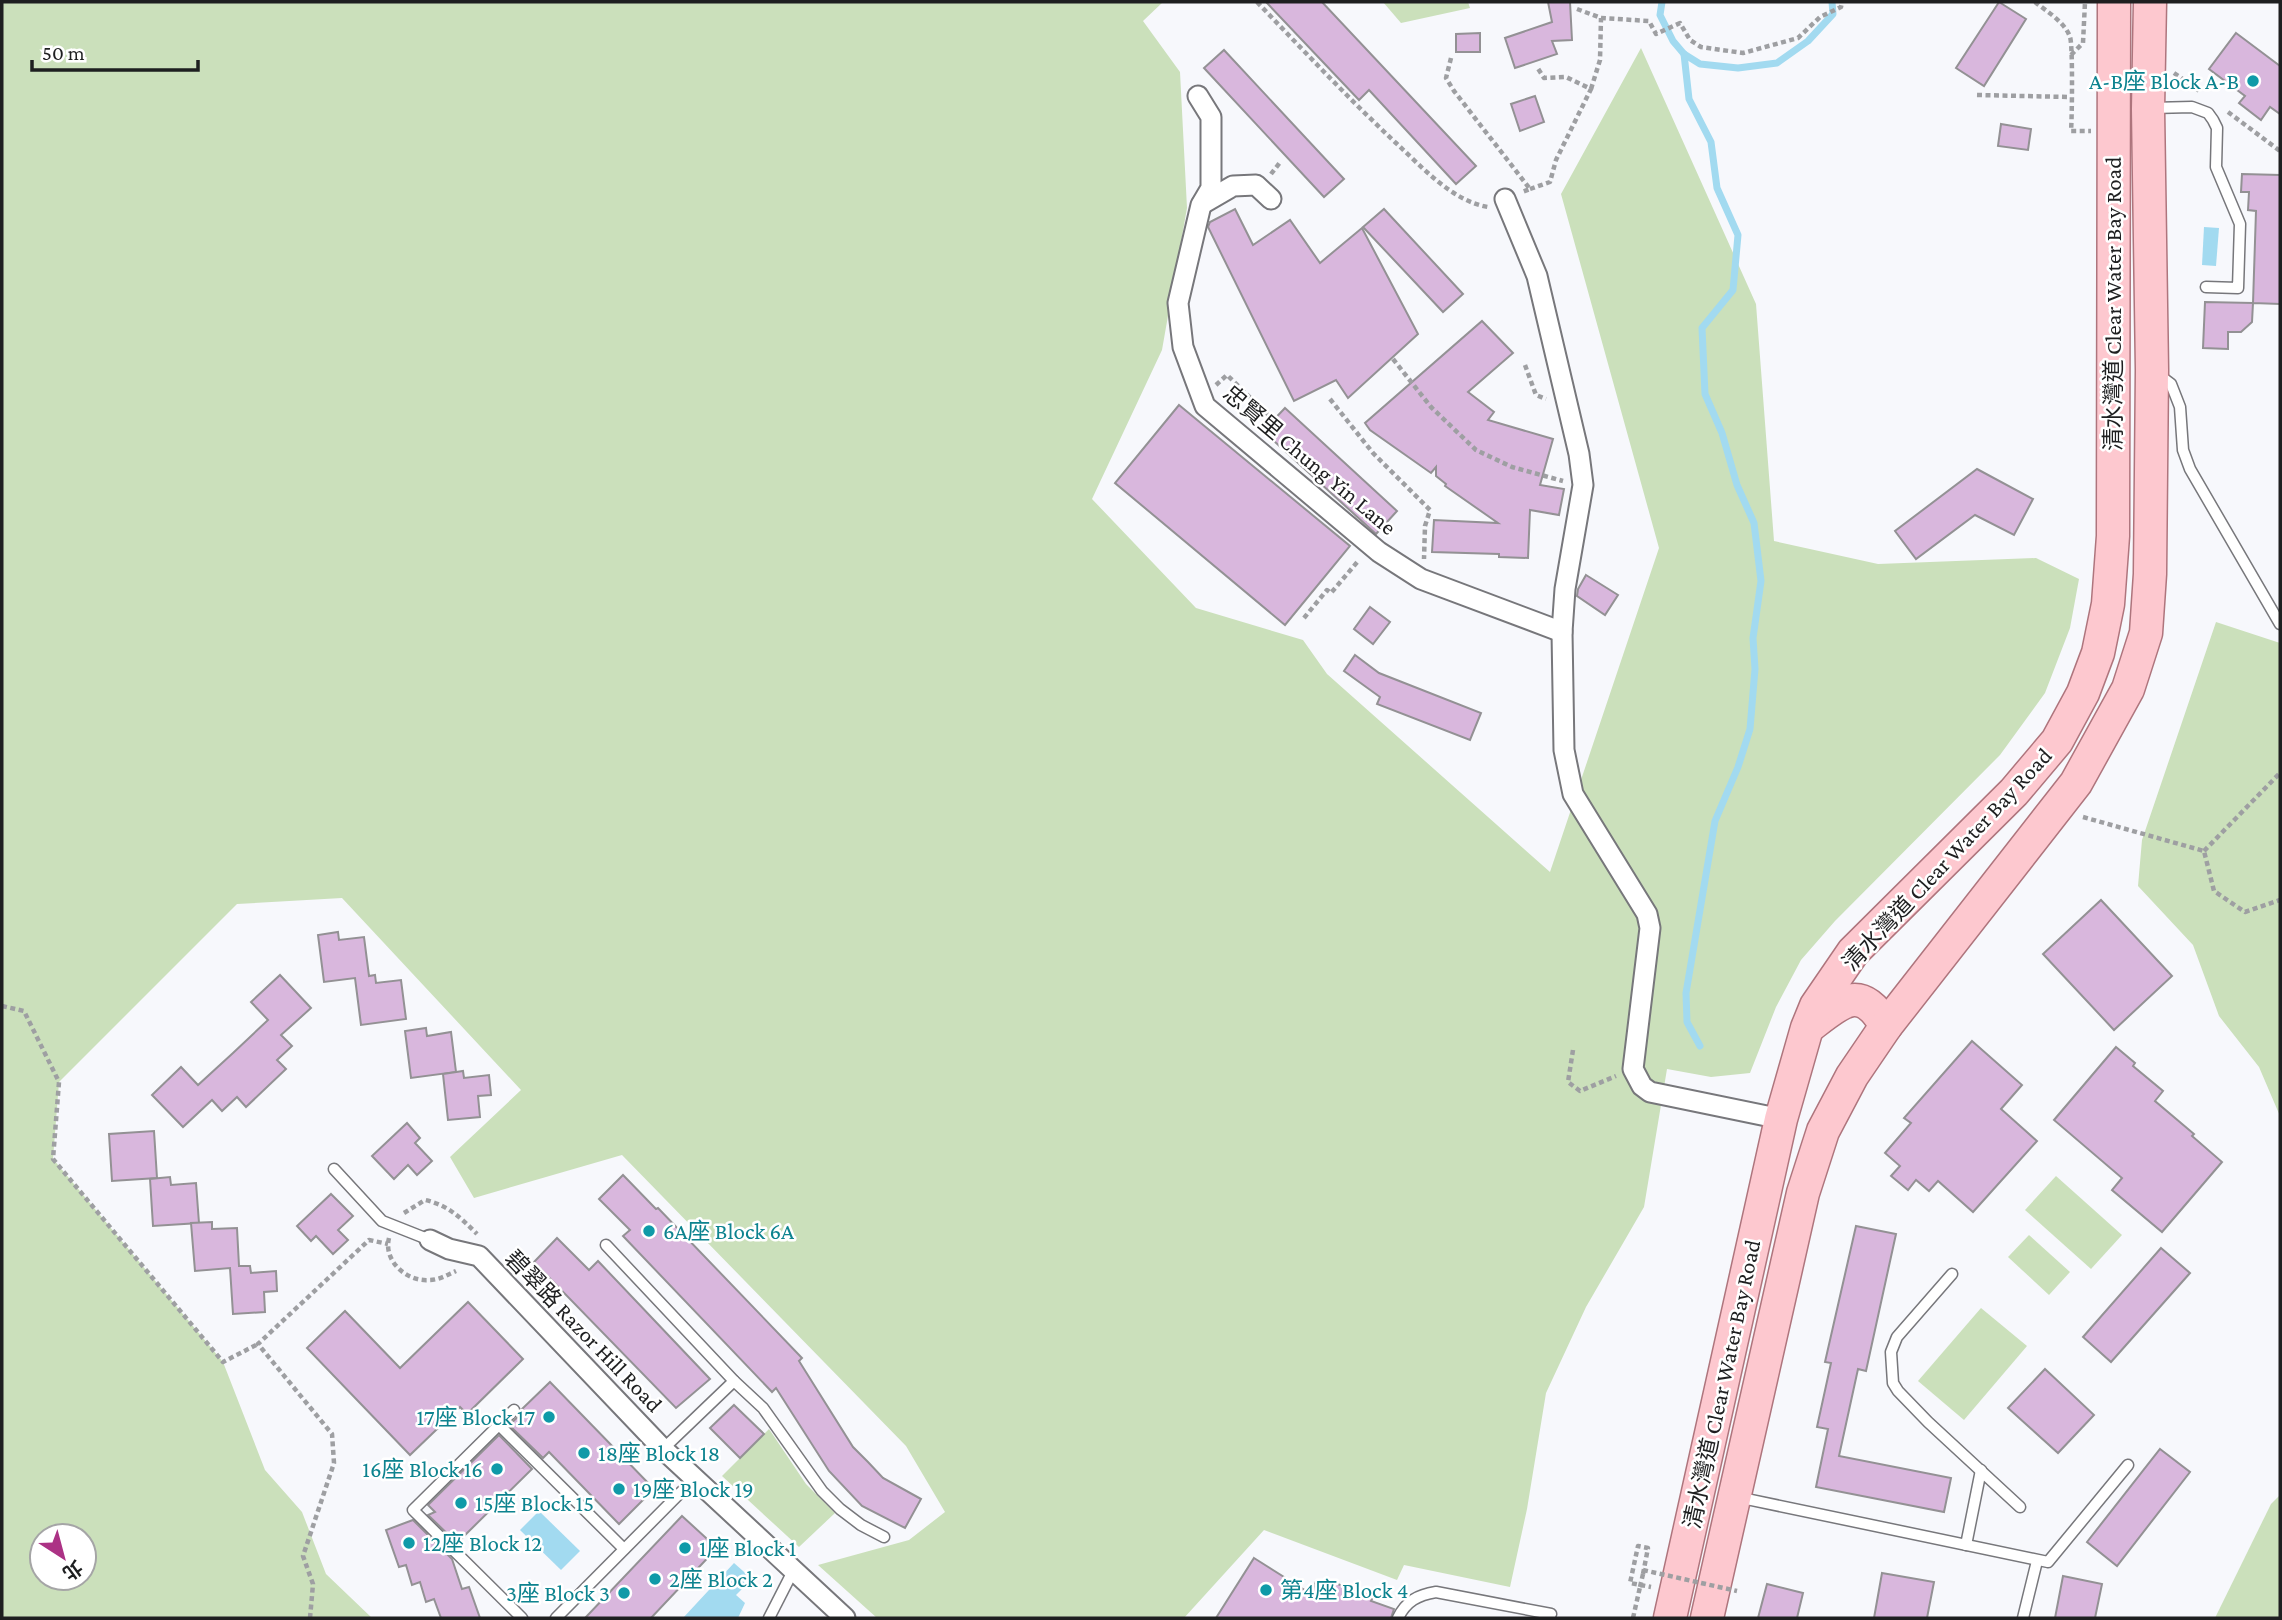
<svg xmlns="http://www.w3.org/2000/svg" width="2282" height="1620" font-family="'Crimson Pro','Noto Sans TC',serif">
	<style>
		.green { fill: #cbe0bb; fill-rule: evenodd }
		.water { fill: #a2daf0 }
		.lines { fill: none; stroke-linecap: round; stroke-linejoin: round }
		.stream { stroke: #a2daf0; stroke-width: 7 }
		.building { fill: #d9b7dd; stroke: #939194; stroke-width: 2 }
		.lane-casing { stroke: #77777b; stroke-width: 13 }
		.street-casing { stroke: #77777b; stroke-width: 23 }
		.primary-casing { stroke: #ae757d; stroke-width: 35 }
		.path { stroke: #9e9fa2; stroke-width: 4.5; stroke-dasharray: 5 3.5; stroke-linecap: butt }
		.lane { stroke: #fff; stroke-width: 10 }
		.street { stroke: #fff; stroke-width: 19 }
		.primary { stroke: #fdc8cf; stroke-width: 32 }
		.path-bridge { stroke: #9e9fa2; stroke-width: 4.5; stroke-dasharray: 5 3.5; stroke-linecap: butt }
		.culture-dot { fill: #0f9aa8; stroke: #fff; stroke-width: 2.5 }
		.labels { text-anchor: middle; stroke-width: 5; stroke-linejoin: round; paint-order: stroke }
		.culture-label { font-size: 23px; fill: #0d838f; stroke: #fff; text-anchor: start }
		.street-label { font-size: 23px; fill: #1e1f20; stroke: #fff }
	</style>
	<rect width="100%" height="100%" fill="#f7f8fc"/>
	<g class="green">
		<path d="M2,2h1161l-20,19 37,51 7,136 -25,142 -70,149 104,109 107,32 24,34 223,198 109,-324 -98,-354 80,-146 115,256 18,237 104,23 158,-6 43,21 -9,49 -25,65 -45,62 -165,166 -34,39 -25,47 -26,66 -39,4 -44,-8 -23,138 -58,100 -40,86 -19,116 -17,78 -106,-22 -7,15 -133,-50 -80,88h-307l-59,-53 91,-25 36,-28 -39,-66 -284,-291 -148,43 -24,-41 71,-67 -179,-192 -105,6 -178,178 -6,77 170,203 42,108 37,42 24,62 46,44h-370zM42,1536h42v42h-42z"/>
		<polygon points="1383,2 1468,2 1470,8 1401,23"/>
		<polygon points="2216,622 2280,643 2280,1116 2259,1067 2219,1016 2193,945 2138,886 2142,840"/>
		<polygon points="2056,1176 2122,1235 2091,1269 2025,1210"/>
		<polygon points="2029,1235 2070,1272 2049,1295 2008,1257"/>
		<polygon points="1981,1308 2027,1346 1964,1420 1918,1381"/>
		<polygon points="769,1429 806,1484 835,1513 799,1547 722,1476"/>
		<polygon points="2280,1495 2280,1618 2215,1618 2271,1504"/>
	</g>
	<g class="water">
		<polygon points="2204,227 2219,228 2216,266 2202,265"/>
		<polygon points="539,1511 580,1551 561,1570 520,1530"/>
		<polygon points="734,1563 752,1579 736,1595 745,1603 738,1618 683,1618"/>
	</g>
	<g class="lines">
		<g class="stream">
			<polyline points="1662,2 1660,15 1673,41 1684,54 1700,64 1738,68 1777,63 1808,41 1833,14 1832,2"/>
			<polyline points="1684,54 1689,99 1711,142 1717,188 1738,235 1733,290 1702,328 1705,394 1722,433 1737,485 1754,523 1761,581 1753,638 1755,669 1750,729 1738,767 1715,821 1686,993 1687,1022 1700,1046"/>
		</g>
	</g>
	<g class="building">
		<polygon points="1266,2 1322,2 1476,166 1456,184 1369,90 1359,100"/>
		<polygon points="1548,2 1570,2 1572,40 1552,41 1557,54 1515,68 1505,38 1552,22"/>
		<polygon points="1999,2 2026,19 1984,86 1956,68"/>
		<polygon points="1480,33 1480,52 1456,52 1456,34"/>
		<polygon points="2236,33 2280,66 2280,114 2270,107 2261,120 2239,103 2245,96 2209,69"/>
		<polygon points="1224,50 1344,179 1324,197 1204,68"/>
		<polygon points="1535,96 1544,122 1520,131 1511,104"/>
		<polygon points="2001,124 2031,129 2028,150 1998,146"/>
		<polygon points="2242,174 2280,175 2280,304 2253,303 2252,322 2241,332 2228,332 2228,349 2203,348 2205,302 2253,303 2256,211 2248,210 2249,192 2241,192"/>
		<polygon points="1235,209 1253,245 1290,220 1320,263 1362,228 1418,334 1348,398 1336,380 1294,401 1208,227 1210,222"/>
		<polygon points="1384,209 1463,294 1443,312 1363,227"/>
		<polygon points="1482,321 1513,353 1468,392 1494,412 1488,420 1553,439 1540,485 1564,489 1559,515 1530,510 1528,558 1499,557 1499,554 1432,552 1434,520 1498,523 1445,486 1446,484 1436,476 1436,467 1431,473 1370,430 1365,423"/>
		<polygon points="1179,405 1350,546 1285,625 1115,483"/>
		<polygon points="1285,408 1397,511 1376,534 1263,431"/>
		<polygon points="1977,469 2033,499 2014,535 1975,515 1916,559 1895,531"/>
		<polygon points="1586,575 1618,595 1605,615 1577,596 1578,589"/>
		<polygon points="1370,607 1390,622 1373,644 1354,629"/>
		<polygon points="1355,655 1379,673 1481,713 1470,740 1377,704 1380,697 1344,671"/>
		<polygon points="2101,900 2172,976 2114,1030 2043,954"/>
		<polygon points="338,932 339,940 364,937 369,976 375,975 376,983 401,980 406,1019 361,1025 355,978 324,982 318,935"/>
		<polygon points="280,975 311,1008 281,1035 292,1046 277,1060 286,1069 246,1107 237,1097 222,1111 212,1100 183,1127 152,1095 181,1067 198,1085 233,1053 268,1020 251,1002"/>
		<polygon points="426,1028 427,1036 451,1032 456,1072 411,1078 405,1031"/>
		<polygon points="1972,1041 2022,1085 2001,1109 2037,1141 1973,1212 1938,1181 1929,1191 1916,1180 1908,1190 1891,1176 1900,1166 1885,1153 1911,1123 1904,1118"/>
		<polygon points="2116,1047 2135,1063 2133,1066 2163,1091 2155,1101 2194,1134 2192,1136 2222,1162 2162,1232 2112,1190 2122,1178 2054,1120"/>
		<polygon points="463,1071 464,1078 489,1075 491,1095 478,1096 480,1117 448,1120 443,1074"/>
		<polygon points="407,1123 420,1138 415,1143 432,1161 417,1175 408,1165 394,1179 372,1156"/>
		<polygon points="154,1131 157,1178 112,1181 109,1134"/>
		<polygon points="623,1175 656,1209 658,1208 802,1358 799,1361 853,1447 868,1462 883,1478 921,1499 905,1528 862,1506 829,1471 776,1388 772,1392 623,1236 630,1230 599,1199"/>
		<polygon points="170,1177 171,1185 196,1183 199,1223 153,1226 150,1179"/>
		<polygon points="331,1194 353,1216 338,1230 348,1240 333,1254 316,1236 311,1241 297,1226"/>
		<polygon points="212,1222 212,1229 237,1228 239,1266 250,1266 251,1273 276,1271 277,1291 264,1292 265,1312 233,1314 230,1268 195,1271 191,1223"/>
		<polygon points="1856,1226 1896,1234 1866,1371 1858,1369 1839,1456 1951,1478 1944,1512 1816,1487 1828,1429 1817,1427 1831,1363 1825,1362"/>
		<polygon points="557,1238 589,1270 598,1261 710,1379 676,1408 534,1262"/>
		<polygon points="2161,1248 2190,1273 2111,1362 2083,1337"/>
		<polygon points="468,1302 523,1359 467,1414 460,1407 410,1455 307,1348 345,1311 400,1368"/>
		<polygon points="2045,1369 2094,1415 2058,1453 2008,1408"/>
		<polygon points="550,1382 654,1489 619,1524 549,1452 543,1458 509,1425 520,1415 521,1410"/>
		<polygon points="734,1405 764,1434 740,1458 710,1428"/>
		<polygon points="499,1435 532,1469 457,1543 428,1515 435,1512 428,1505"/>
		<polygon points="2160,1449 2190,1472 2117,1566 2087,1542"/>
		<polygon points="682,1516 717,1548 651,1618 585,1618"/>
		<polygon points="413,1520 452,1559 462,1589 469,1587 480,1618 441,1618 434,1599 426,1602 420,1582 412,1585 406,1565 399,1567 386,1530"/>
		<polygon points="1254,1558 1311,1594 1316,1581 1333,1587 1335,1583 1373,1597 1371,1601 1394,1609 1391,1618 1216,1618"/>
		<polygon points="1882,1573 1934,1582 1927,1618 1874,1618"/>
		<polygon points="2063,1576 2102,1584 2095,1618 2055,1618"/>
		<polygon points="1767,1584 1803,1593 1797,1618 1758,1618"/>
	</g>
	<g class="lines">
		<defs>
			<g id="lane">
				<polyline points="2152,108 2192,107 2208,113 2213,120 2217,128 2216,167 2240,224 2238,288 2206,287"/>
				<polyline points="2159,375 2171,384 2180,407 2183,450 2190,469 2280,624"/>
				<polyline points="334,1169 382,1221 430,1240"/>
				<polyline points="606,1245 734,1381 763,1408 822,1491 840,1509 861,1525 884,1537"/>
				<polyline points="1952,1274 1897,1337 1891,1352 1893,1383 1898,1391 1928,1422 2020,1507"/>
				<polyline points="514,1410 413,1510 522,1618"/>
				<polyline points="499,1425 624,1549"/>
				<polyline points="663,1449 734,1381"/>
				<polyline points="1737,1497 2048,1562 2128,1465"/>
				<polyline points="1966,1545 1981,1470"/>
				<polyline points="556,1618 694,1479"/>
				<polyline points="769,1618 793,1571"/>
				<path d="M1398,1618c8,-17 20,-23 38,-26l115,22"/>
				<polyline points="2023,1618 2037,1561"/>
			</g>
			<g id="street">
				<polyline points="1198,96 1211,117 1211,188 1201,205 1178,303 1183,347 1205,406 1379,552 1421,579 1562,632"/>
				<polyline points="1505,199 1537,276 1579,454 1583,485 1565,589 1562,632 1564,750 1573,794 1647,914 1650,928 1633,1069 1642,1086 1650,1092 1781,1119"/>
				<polyline points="1202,204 1233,186 1256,185 1271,199"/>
				<polyline points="430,1240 449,1249 479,1256 663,1449 845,1618"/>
			</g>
			<g id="primary">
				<path d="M1811,1025c31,-24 50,-42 75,1"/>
				<polyline points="1670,1618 1781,1119 1807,1028 1816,1006 1853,952 2014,792 2057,741 2083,693 2098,653 2108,604 2113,536 2114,2"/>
				<polyline points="1707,1618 1803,1193 1823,1131 1852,1076 1886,1026 2076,783 2128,689 2146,633 2150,574 2152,370 2148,109 2150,2"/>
			</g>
		</defs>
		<use href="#lane" class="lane-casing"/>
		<use href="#street" class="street-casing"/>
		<use href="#primary" class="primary-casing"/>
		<g class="path">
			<path d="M1257,2c46,48 91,96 139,141 26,24 56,58 92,64"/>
			<path d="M2035,2c11,9 30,20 35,35 3,7 2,83 1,94h20"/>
			<polyline points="1577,9 1601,18 1649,21 1656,34 1680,23 1690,40 1701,47 1743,53 1798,38 1820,17 1841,7 1842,2"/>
			<polyline points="2071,55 2083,43 2085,2"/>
			<polyline points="1451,58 1446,78 1454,91 1530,189 1522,192"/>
			<polyline points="2174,73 2201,92"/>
			<polyline points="1591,89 1600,60 1601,18"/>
			<polyline points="1977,95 2070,97"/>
			<polyline points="2228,112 2280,151"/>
			<polyline points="1271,174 1281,161"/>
			<polyline points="1530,189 1550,182 1556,160 1591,89 1566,77 1544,78 1537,67"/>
			<polyline points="1393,359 1431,407 1476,450 1512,467 1563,481"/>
			<polyline points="1525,365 1536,395 1546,399"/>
			<polyline points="1216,385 1227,375 1268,415"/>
			<polyline points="1330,399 1373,453 1430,510 1425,526 1424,559"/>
			<polyline points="1304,618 1327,590 1331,593 1359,560"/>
			<polyline points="2083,817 2204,851 2214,891 2245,912 2280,900"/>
			<polyline points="2204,851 2280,773"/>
			<polyline points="2,1006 24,1011 59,1082 53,1159 223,1362 258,1344"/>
			<polyline points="1573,1050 1568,1082 1580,1091 1616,1076"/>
			<path d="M404,1213l21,-13c23,5 36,18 52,34"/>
			<path d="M389,1238c-6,23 18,44 40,42 10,0 18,-5 27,-9"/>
			<polyline points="1643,1574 1648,1548 1638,1546 1630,1583 1651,1587"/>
			<polyline points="310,1618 313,1584 303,1556 334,1463 332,1434 258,1344 369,1240 388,1244"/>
			<polyline points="1633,1618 1640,1587"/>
		</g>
		<use href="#lane" class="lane"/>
		<use href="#street" class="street"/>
		<use href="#primary" class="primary"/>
		<g class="path-bridge">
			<polyline points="1643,1570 1737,1591"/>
			<polyline points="1640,1587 1643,1574"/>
		</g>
	</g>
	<g class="culture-dot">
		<circle cx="2253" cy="81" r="7"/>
		<circle cx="649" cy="1231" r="7"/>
		<circle cx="549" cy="1417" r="7"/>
		<circle cx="584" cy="1453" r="7"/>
		<circle cx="497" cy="1469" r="7"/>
		<circle cx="619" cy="1489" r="7"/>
		<circle cx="461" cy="1503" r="7"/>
		<circle cx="409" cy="1543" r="7"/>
		<circle cx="685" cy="1548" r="7"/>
		<circle cx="655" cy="1579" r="7"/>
		<circle cx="1266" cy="1590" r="7"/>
		<circle cx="624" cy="1593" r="7"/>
	</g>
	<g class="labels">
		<g class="culture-label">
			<text x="2239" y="89" text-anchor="end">A-B座 Block A-B</text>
			<text x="663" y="1239">6A座 Block 6A</text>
			<text x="535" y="1425" text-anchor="end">17座 Block 17</text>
			<text x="598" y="1461">18座 Block 18</text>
			<text x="483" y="1477" text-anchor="end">16座 Block 16</text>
			<text x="633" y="1497">19座 Block 19</text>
			<text x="475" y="1511">15座 Block 15</text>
			<text x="423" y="1551">12座 Block 12</text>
			<text x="699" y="1556">1座 Block 1</text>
			<text x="669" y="1587">2座 Block 2</text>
			<text x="1280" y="1598">第4座 Block 4</text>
			<text x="610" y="1601" text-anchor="end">3座 Block 3</text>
		</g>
		<g class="street-label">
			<text transform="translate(2113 304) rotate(-90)" y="8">清水灣道 Clear Water Bay Road</text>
			<text transform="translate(1310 460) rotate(40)" y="8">忠賢里 Chung Yin Lane</text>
			<text transform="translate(1947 859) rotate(-47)" y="8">清水灣道 Clear Water Bay Road</text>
			<text transform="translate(584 1331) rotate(46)" y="8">碧翠路 Razor Hill Road</text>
			<text transform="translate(1722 1384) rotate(-78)" y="8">清水灣道 Clear Water Bay Road</text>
		</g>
	</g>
	<rect width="2282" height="1620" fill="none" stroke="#1e1f20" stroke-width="7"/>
	<g transform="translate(63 1557) rotate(144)"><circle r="33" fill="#ffffff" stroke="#a5a5a6" stroke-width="2"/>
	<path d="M0-5L12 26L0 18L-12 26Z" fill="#ac3285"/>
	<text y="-10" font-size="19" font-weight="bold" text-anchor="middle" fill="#1e1f20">北</text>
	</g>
	<path d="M32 60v10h166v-10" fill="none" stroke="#1e1f20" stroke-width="3.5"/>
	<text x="42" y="60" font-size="21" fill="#1e1f20" stroke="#ffffff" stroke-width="5" paint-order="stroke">50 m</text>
</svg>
